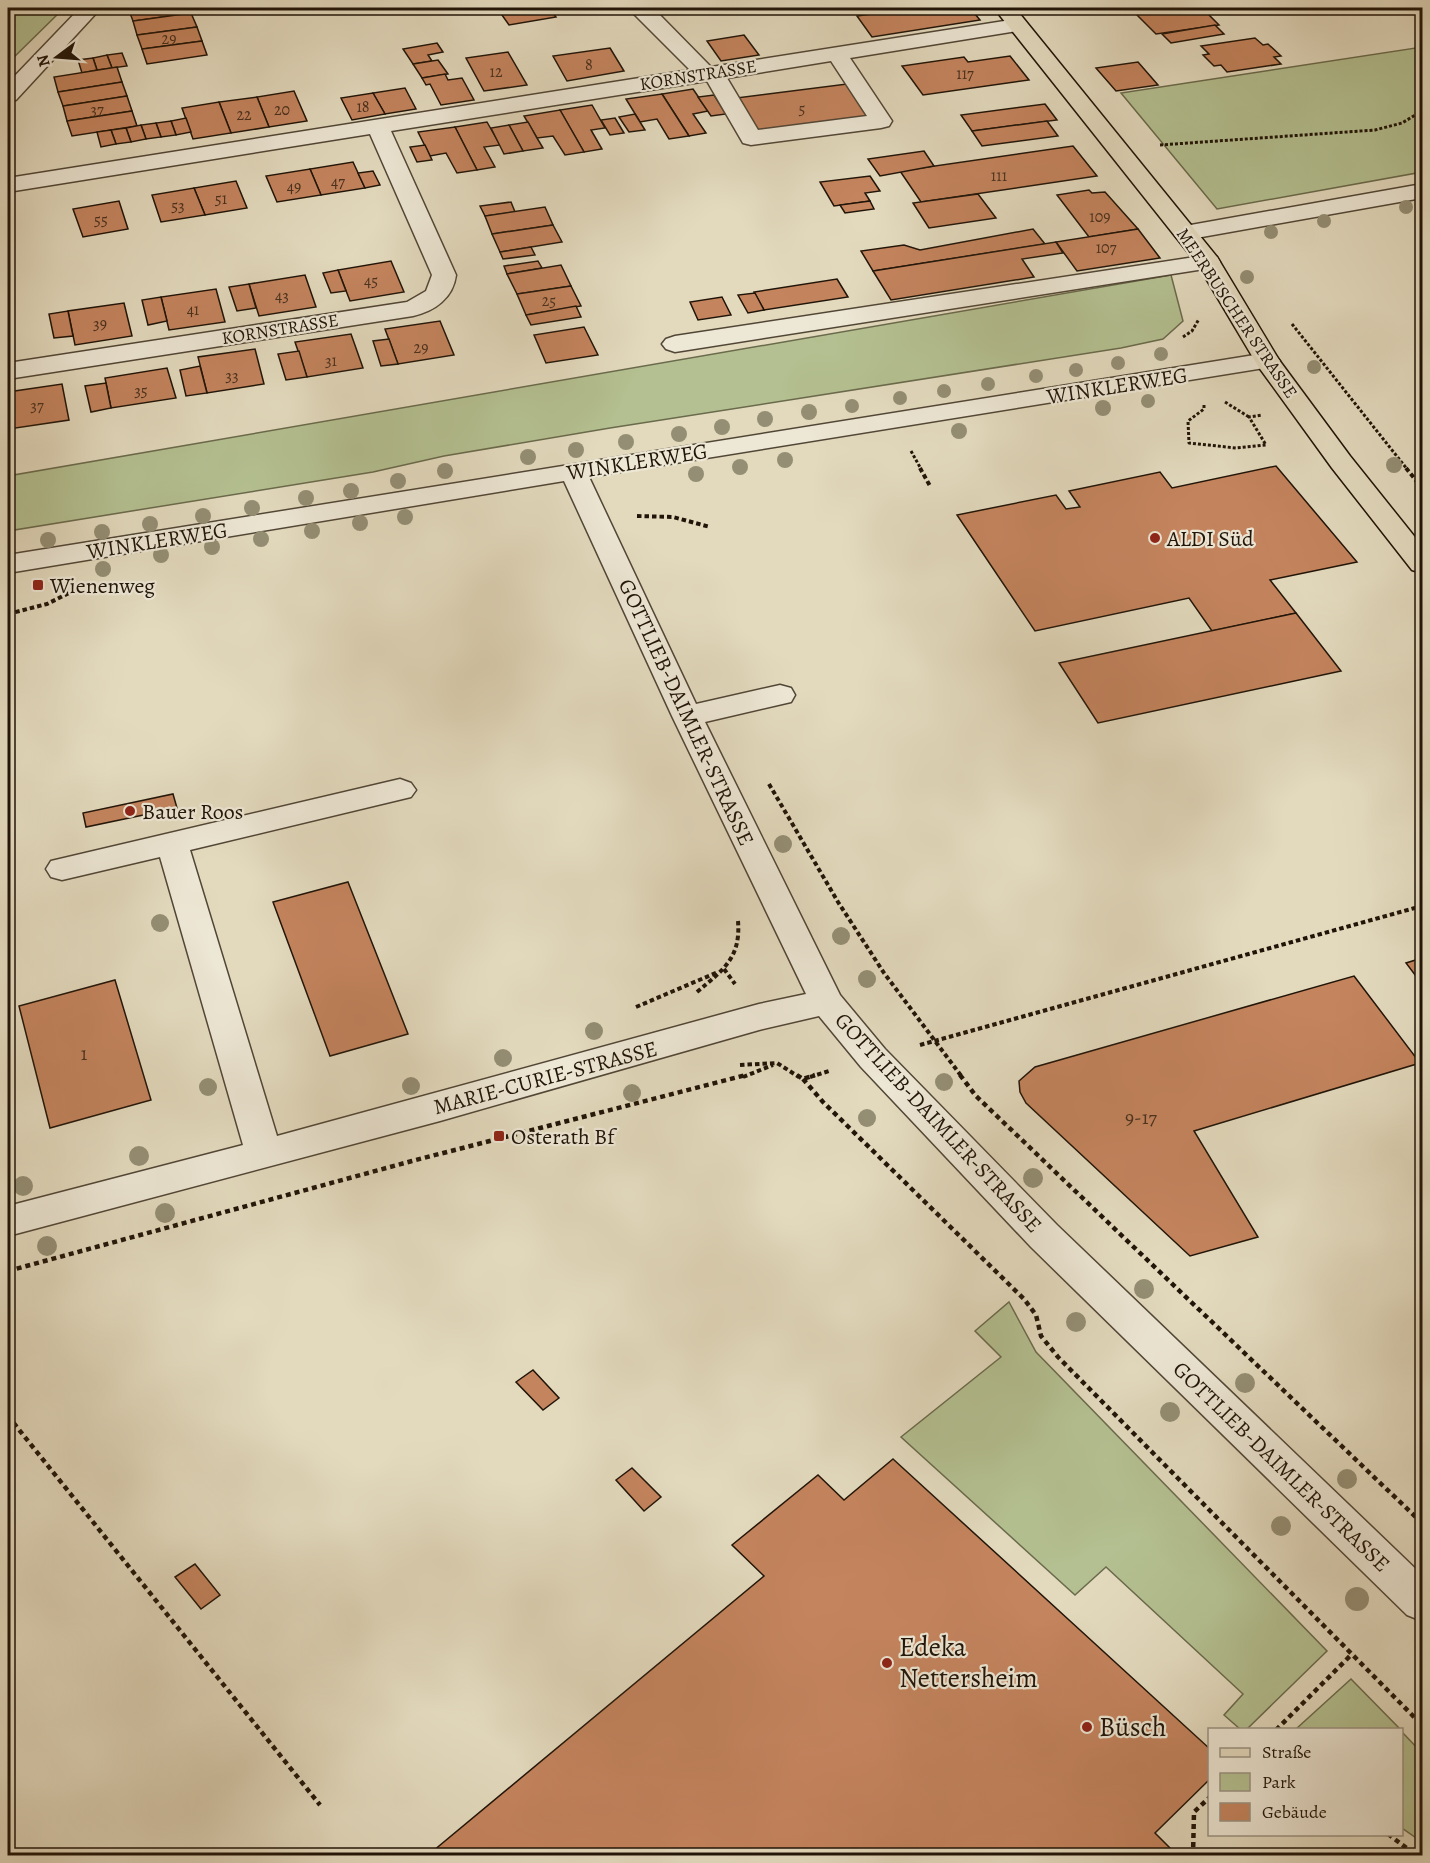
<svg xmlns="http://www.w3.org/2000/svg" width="1430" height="1863" font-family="Alegreya,serif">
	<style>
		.green { fill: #b4c091; stroke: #6a6a4c; stroke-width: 1.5 }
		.building { fill: #c4845e; stroke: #201408; stroke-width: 1.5 }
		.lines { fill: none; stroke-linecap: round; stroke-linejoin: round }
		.minor-casing { stroke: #514636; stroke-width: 3 }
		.major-casing { stroke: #201408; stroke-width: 3 }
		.path-far2 { stroke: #201408; stroke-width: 3; stroke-dasharray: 3 2; stroke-linecap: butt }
		.path-far1 { stroke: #201408; stroke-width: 4; stroke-dasharray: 4.5 3; stroke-linecap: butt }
		.path { stroke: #201408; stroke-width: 4.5; stroke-dasharray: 5 4; stroke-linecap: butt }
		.minor { fill: #ede7d5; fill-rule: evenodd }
		.major { fill: #e3dabe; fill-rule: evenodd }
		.tree { fill: #948e74 }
		.poi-dot { fill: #8f2418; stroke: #ede7d5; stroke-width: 2 }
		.labels { text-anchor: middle; stroke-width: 4.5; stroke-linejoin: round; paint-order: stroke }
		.far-number-label { font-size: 16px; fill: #49301e }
		.far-street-label { font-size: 18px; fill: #201408; stroke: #ede7d5 }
		.number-label { font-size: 20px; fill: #49301e }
		.street-label { font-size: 22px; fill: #201408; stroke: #ede7d5 }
		.poi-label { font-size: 22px; fill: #201408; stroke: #ede7d5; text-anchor: start }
		.near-poi-label { font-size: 27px; fill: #201408; stroke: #ede7d5; text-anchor: start }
	</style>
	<rect width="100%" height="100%" fill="#e3dabe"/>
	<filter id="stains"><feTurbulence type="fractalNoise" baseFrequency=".00333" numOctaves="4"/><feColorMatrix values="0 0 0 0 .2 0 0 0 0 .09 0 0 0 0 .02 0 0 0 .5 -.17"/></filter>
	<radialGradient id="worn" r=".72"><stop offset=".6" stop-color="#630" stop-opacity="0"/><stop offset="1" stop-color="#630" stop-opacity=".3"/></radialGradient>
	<g class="green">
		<polygon points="8,8 64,8 8,63"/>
		<polygon points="1422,47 1422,172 1217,209 1121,93"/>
		<polygon points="1171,275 1183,321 1163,339 1121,348 610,428 444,456 373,472 8,531 8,476"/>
		<polygon points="1009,1302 1036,1352 1327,1651 1247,1729 1240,1729 1224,1715 1243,1694 1106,1567 1075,1595 901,1437 1001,1357 975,1331"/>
		<polygon points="1351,1679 1400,1729 1296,1729"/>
		<polygon points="1402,1732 1422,1753 1422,1842 1402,1828"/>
	</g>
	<g class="building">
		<polygon points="128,8 189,8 191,13 133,21"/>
		<polygon points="497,8 549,8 556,17 509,25"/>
		<polygon points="874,8 970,8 980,20 872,37 857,16 879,13"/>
		<polygon points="1130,8 1202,8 1219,25 1156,34"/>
		<polygon points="191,13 197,27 137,35 133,21"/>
		<polygon points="1215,25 1224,34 1171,43 1162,34"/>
		<polygon points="197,27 202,41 142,49 137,35"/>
		<polygon points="744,35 759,55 721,61 707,41"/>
		<polygon points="1255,38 1263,45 1268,44 1281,56 1274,57 1281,64 1227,72 1221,65 1214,66 1203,55 1209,54 1201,46"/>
		<polygon points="202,41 207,55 147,64 142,49"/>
		<polygon points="437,43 443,52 428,55 432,61 413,64 403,49"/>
		<polygon points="610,48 624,71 567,81 553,56"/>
		<polygon points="508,52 527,85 484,91 466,58"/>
		<polygon points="122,53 127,66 112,68 107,55"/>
		<polygon points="107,55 112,68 97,70 93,58"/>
		<polygon points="1010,56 1029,80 923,95 902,66 964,57 968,62"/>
		<polygon points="93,58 97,70 82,73 78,60"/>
		<polygon points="438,60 448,74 422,78 413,64"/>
		<polygon points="1138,62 1158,85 1116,91 1096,68"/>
		<polygon points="117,67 122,82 58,92 54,77"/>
		<polygon points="445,74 448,80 462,78 474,100 441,105 430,84 426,85 422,78"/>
		<polygon points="122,82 127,96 63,106 58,92"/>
		<polygon points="847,84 869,117 756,132 736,98"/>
		<polygon points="405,88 416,109 385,114 373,93"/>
		<polygon points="693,89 708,111 693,114 706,133 689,136 662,94"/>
		<polygon points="294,91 307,121 269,127 257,97"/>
		<polygon points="373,93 385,114 352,120 341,98"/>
		<polygon points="662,94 689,136 669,139 657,119 640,122 626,99"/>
		<polygon points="714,95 726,114 711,116 698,97"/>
		<polygon points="127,96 132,111 67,121 63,106"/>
		<polygon points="257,97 269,127 231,133 219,102"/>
		<polygon points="219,102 231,133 193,139 182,108"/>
		<polygon points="1045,104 1057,120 972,131 961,115"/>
		<polygon points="592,105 605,128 591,130 602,149 584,152 560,110"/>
		<polygon points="560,110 584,152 565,155 553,136 537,138 524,116"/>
		<polygon points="132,111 137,126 72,136 67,121"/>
		<polygon points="635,114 645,130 629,132 619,117"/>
		<polygon points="186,118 191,132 176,135 171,121"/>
		<polygon points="615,118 624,133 610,135 601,120"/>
		<polygon points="171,121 176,135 161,137 156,123"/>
		<polygon points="1047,121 1058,136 982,146 972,131"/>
		<polygon points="487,122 500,145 484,147 495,167 477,170 455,127"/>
		<polygon points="528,122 537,138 543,148 523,151 509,125"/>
		<polygon points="156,123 161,137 146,139 141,125"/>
		<polygon points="141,125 146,139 131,142 126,128"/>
		<polygon points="509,125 523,151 504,154 491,128"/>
		<polygon points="455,127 477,170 457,173 446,153 430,156 418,132"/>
		<polygon points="126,128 131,142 116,144 111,130"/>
		<polygon points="111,130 116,144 101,147 97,132"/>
		<polygon points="425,145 432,160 417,162 410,147"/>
		<polygon points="1073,146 1097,176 921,202 900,171"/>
		<polygon points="924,151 934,166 880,176 868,159"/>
		<polygon points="353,162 365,188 321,195 310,169"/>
		<polygon points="310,169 321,195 277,202 266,176"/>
		<polygon points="373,171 380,185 365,188 358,173"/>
		<polygon points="870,176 880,191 865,193 870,201 834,206 820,182"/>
		<polygon points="236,181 247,208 205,215 194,188"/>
		<polygon points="194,188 205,215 161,222 152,195"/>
		<polygon points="1089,190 1092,193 1105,192 1138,229 1089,237 1057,195"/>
		<polygon points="978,194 996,218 929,228 913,203"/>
		<polygon points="119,201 128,229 83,237 73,209"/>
		<polygon points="870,201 874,209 845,213 840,205"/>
		<polygon points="511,202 515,212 485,216 480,206"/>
		<polygon points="545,207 553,225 492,234 485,216"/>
		<polygon points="553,225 562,242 500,252 492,234"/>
		<polygon points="1033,229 1045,244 873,271 861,251 904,245 920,250"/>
		<polygon points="1138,229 1160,258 1077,271 1056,242"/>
		<polygon points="1056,242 1063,253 1022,259 1034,277 891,300 873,271"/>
		<polygon points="531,247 535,255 503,259 500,252"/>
		<polygon points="391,261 404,292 350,301 338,270"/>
		<polygon points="538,261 542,268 507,274 504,266"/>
		<polygon points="561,265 571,286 517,294 507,274"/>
		<polygon points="338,270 346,291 331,293 323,273"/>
		<polygon points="305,275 316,307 259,316 249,284"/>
		<polygon points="837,279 848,297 764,310 754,292"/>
		<polygon points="249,284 256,308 237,311 229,287"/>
		<polygon points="571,286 581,306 526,315 517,294"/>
		<polygon points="216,289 225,322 169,330 161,297"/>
		<polygon points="755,293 764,310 748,313 738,295"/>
		<polygon points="161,297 167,321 148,325 142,300"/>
		<polygon points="722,297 731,315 698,320 690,302"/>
		<polygon points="124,303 132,336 75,345 68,311"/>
		<polygon points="576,306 581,317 531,325 526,315"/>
		<polygon points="68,311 73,336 54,338 49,314"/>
		<polygon points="440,321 454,355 398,364 385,329"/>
		<polygon points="584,327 598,355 546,363 534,335"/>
		<polygon points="351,334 363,368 307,377 295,342"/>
		<polygon points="389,339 398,364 381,366 373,341"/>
		<polygon points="255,349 264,384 207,393 198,357"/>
		<polygon points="299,351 307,377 286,380 278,354"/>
		<polygon points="200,366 207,393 186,396 180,370"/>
		<polygon points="167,368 176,398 111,408 105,378"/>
		<polygon points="106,383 111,408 91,412 85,386"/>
		<polygon points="62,384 69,420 9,429 8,392"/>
		<polygon points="1276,466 1357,562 1270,580 1296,613 1212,631 1189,598 1035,631 957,515 1056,495 1066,509 1080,507 1069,491 1160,472 1172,488"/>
		<polygon points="1296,613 1341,671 1098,723 1059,663"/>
		<polygon points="173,794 177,808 86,827 83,813"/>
		<polygon points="348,882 408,1034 330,1056 273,902"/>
		<polygon points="1422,958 1422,984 1406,963"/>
		<polygon points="1354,976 1420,1063 1194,1131 1258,1237 1190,1256 1026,1103 1020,1092 1019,1081 1035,1067"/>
		<polygon points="115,980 151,1100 50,1128 19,1006"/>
		<polygon points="533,1370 559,1398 543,1410 516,1382"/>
		<polygon points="893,1459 1210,1749 1210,1779 1155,1833 1178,1856 427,1856 764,1576 732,1545 818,1475 844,1500"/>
		<polygon points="632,1468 661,1497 644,1511 616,1480"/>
		<polygon points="195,1564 220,1595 201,1609 175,1577"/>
	</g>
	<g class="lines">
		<defs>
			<g id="minor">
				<polygon points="80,8 101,8 16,100 8,101 8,83"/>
				<path d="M628,8l26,1 57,58 306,-48 7,2 4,4 -4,4 -7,2 -167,27 42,63 -3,5 -8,2 -130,17 -8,-2 -36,-62 -316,50 65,144c-3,23 -21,36 -43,41l-405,63v-16l399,-61 19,-11 6,-16 -62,-141 -362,58v-14l682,-108zM831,61l36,55 -109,14 -31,-52z"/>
				<polygon points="1422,184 1422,198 1185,240 1177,238 1173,233 1177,228 1185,226"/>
				<polygon points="1208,255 1217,257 1220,262 1217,267 675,352 666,349 662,344 666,339 675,336"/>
				<polygon points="1267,353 1276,356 1280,361 1276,366 589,477 696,704 780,685 791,688 795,695 791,702 705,722 840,995 885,1049 1057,1225 1422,1575 1422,1621 1407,1615 1031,1247 861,1067 819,1016 759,1030 440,1121 8,1236 8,1206 243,1145 160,857 62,880 51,877 46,869 51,861 400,779 411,783 416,790 411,797 190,850 277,1136 759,1004 806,994 672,716 564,481 8,573 8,555"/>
			</g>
			<polygon id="major" points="994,8 1015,8 1217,257 1279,360 1350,456 1422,546 1422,573 1412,570 1332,468 1258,366 1198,265"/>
		</defs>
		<use href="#minor" class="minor-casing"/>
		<use href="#major" class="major-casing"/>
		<g class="path-far2">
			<polyline points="1160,145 1375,130 1402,123 1422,111"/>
			<polyline points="1292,324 1407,469"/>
			<polyline points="1183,337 1192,331 1199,319"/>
			<polyline points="1225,402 1249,417"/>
			<polyline points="1204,405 1204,409 1188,421 1189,443 1236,448 1266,445 1249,417 1262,415"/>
			<polyline points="911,451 921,469"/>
		</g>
		<g class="path-far1">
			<polyline points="920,468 930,486"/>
			<polyline points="1406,468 1422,488"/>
			<polyline points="637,516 673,517 710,527"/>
			<polyline points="8,614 47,604 69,593"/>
			<polyline points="769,784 838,902 884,973 962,1077"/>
			<polyline points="724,969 735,984"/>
			<path d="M697,992c26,-22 44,-34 41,-71"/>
			<polyline points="636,1007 718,972"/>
			<polyline points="920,1045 1422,906"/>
			<polyline points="740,1065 777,1063 799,1077"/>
			<polyline points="743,1077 773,1065"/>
			<polyline points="810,1077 829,1071"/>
		</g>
		<g class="path">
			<polyline points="797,1075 803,1079 815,1075"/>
			<polyline points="960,1075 976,1096 1422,1523"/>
			<polyline points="803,1079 823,1102 1024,1299 1036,1315 1041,1336 1058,1357 1422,1725"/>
			<polyline points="8,1271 412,1161 746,1075"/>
			<polyline points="8,1416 320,1805"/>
			<polyline points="1276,1730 1352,1654"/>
			<polyline points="1388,1834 1417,1856"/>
			<polyline points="1193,1856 1194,1812 1210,1797"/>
		</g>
		<use href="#minor" class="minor"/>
		<use href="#major" class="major"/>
	</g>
	<g class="tree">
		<circle cx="1406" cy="207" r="7"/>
		<circle cx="1324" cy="221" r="7"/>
		<circle cx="1271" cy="232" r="7"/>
		<circle cx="1247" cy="277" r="7"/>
		<circle cx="1161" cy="354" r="7"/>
		<circle cx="1118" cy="363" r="7"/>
		<circle cx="1314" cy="367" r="7"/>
		<circle cx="1076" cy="370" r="7"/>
		<circle cx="1036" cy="376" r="7"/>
		<circle cx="988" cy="384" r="7"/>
		<circle cx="944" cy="391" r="7"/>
		<circle cx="900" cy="398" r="7"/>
		<circle cx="1148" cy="401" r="7"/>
		<circle cx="852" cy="406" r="7"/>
		<circle cx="1103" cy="408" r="8"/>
		<circle cx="809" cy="412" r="8"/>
		<circle cx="765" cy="419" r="8"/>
		<circle cx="722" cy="427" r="8"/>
		<circle cx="959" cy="431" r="8"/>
		<circle cx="679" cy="434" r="8"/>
		<circle cx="626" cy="442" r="8"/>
		<circle cx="576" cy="450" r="8"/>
		<circle cx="528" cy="457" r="8"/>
		<circle cx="785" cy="460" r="8"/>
		<circle cx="1394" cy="465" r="8"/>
		<circle cx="740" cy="467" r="8"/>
		<circle cx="445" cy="471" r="8"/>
		<circle cx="696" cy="474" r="8"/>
		<circle cx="398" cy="481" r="8"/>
		<circle cx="351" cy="491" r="8"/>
		<circle cx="306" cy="498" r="8"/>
		<circle cx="252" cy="508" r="8"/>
		<circle cx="203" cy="516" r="8"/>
		<circle cx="405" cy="517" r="8"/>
		<circle cx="360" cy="523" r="8"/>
		<circle cx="150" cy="524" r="8"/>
		<circle cx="312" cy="531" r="8"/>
		<circle cx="102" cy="532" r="8"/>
		<circle cx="261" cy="539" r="8"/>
		<circle cx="48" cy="540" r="8"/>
		<circle cx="212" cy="547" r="8"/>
		<circle cx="161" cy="555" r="8"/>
		<circle cx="103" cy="569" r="8"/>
		<circle cx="783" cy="844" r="9"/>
		<circle cx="160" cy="923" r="9"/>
		<circle cx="841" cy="936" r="9"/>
		<circle cx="867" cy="979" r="9"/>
		<circle cx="594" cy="1031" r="9"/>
		<circle cx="503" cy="1058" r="9"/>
		<circle cx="944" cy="1082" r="9"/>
		<circle cx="411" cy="1086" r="9"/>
		<circle cx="208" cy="1087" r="9"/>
		<circle cx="632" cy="1093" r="9"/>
		<circle cx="867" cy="1118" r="9"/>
		<circle cx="139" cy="1156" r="10"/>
		<circle cx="1033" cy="1178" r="10"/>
		<circle cx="23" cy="1186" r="10"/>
		<circle cx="165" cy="1213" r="10"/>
		<circle cx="47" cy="1246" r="10"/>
		<circle cx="1144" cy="1289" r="10"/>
		<circle cx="1076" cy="1322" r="10"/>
		<circle cx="1245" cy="1383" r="10"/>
		<circle cx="1170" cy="1412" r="10"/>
		<circle cx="1347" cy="1479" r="10"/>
		<circle cx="1281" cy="1526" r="10"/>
		<circle cx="1357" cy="1599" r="12"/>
	</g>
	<g class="poi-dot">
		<circle cx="1155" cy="538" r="6"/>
		<rect x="32" y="579" width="12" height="12" rx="3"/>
		<circle cx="130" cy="811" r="6"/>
		<rect x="493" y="1130" width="12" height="12" rx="3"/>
		<circle cx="887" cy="1663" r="6"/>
		<circle cx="1087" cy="1727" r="6"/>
	</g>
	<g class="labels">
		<g class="far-number-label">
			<text x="169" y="44">29</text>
			<text x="589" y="70">8</text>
			<text x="496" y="77">12</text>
			<text x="965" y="79">117</text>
			<text x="363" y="112">18</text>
			<text x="802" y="114">5</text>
			<text x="97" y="115">37</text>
			<text x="282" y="115">20</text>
			<text x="244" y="120">22</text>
			<text x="999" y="181">111</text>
			<text x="338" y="187">47</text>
			<text x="294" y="192">49</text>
			<text x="221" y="204">51</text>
			<text x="178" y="211">53</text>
			<text x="1100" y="222">109</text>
			<text x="101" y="225">55</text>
			<text x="1106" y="253">107</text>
			<text x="371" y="286">45</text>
			<text x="282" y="301">43</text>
			<text x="549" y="306">25</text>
			<text x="193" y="315">41</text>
			<text x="100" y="329">39</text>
			<text x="421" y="353">29</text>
			<text x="331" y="366">31</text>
			<text x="232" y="381">33</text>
			<text x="141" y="396">35</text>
			<text x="37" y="411">37</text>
		</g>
		<g class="far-street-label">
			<text transform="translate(698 75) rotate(-9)" y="6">KORNSTRASSE</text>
			<text transform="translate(1237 313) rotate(56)" y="6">MEERBUSCHER STRASSE</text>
			<text transform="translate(280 329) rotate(-9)" y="6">KORNSTRASSE</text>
		</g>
		<g class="number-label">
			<text x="84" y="1060">1</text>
			<text x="1141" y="1124">9-17</text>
		</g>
		<g class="street-label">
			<text transform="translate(1117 385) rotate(-9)" y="8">WINKLERWEG</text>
			<text transform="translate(637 461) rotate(-9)" y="8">WINKLERWEG</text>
			<text transform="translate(157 540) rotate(-9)" y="8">WINKLERWEG</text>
			<text transform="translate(687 712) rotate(65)" y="8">GOTTLIEB-DAIMLER-STRASSE</text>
			<text transform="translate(545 1077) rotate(-15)" y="8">MARIE-CURIE-STRASSE</text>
			<text transform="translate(939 1122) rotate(47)" y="8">GOTTLIEB-DAIMLER-STRASSE</text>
			<text transform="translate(1282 1466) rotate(44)" y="8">GOTTLIEB-DAIMLER-STRASSE</text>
		</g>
		<g class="poi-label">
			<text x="1167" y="546">ALDI Süd</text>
			<text x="50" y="593">Wienenweg</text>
			<text x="142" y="819">Bauer Roos</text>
			<text x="511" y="1144">Osterath Bf</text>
		</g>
		<g class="near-poi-label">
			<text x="899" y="1656">Edeka<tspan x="899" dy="31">Nettersheim</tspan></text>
			<text x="1099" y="1736">Büsch</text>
		</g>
	</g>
	<rect width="1430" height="1863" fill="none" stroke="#e3dabe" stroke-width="30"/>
	<rect x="9" y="9" width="1412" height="1845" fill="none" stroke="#201408" stroke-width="3"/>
	<rect x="15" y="15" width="1400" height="1833" fill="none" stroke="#201408" stroke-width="1.5"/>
	<rect x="1208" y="1728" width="195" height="108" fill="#ede7d5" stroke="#9b9383" stroke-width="1.5"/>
	<rect x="1220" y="1748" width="30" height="9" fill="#e3dabe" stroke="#9b9383" stroke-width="1.5"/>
	<text x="1262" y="1758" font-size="18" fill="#201408">Straße</text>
	<rect x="1220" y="1773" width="30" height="18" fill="#b4c091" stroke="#9b9383" stroke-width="1.5"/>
	<text x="1262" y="1788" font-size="18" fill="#201408">Park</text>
	<rect x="1220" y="1803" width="30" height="18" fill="#c4845e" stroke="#9b9383" stroke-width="1.5"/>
	<text x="1262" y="1818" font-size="18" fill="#201408">Gebäude</text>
	<g transform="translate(57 57) rotate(254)" stroke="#ede7d5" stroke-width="4.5" paint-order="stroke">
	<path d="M0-4.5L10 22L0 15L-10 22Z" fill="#201408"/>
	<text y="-9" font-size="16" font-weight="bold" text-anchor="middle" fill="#201408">N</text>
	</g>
	<rect width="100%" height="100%" filter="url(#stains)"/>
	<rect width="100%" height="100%" fill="url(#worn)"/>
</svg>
